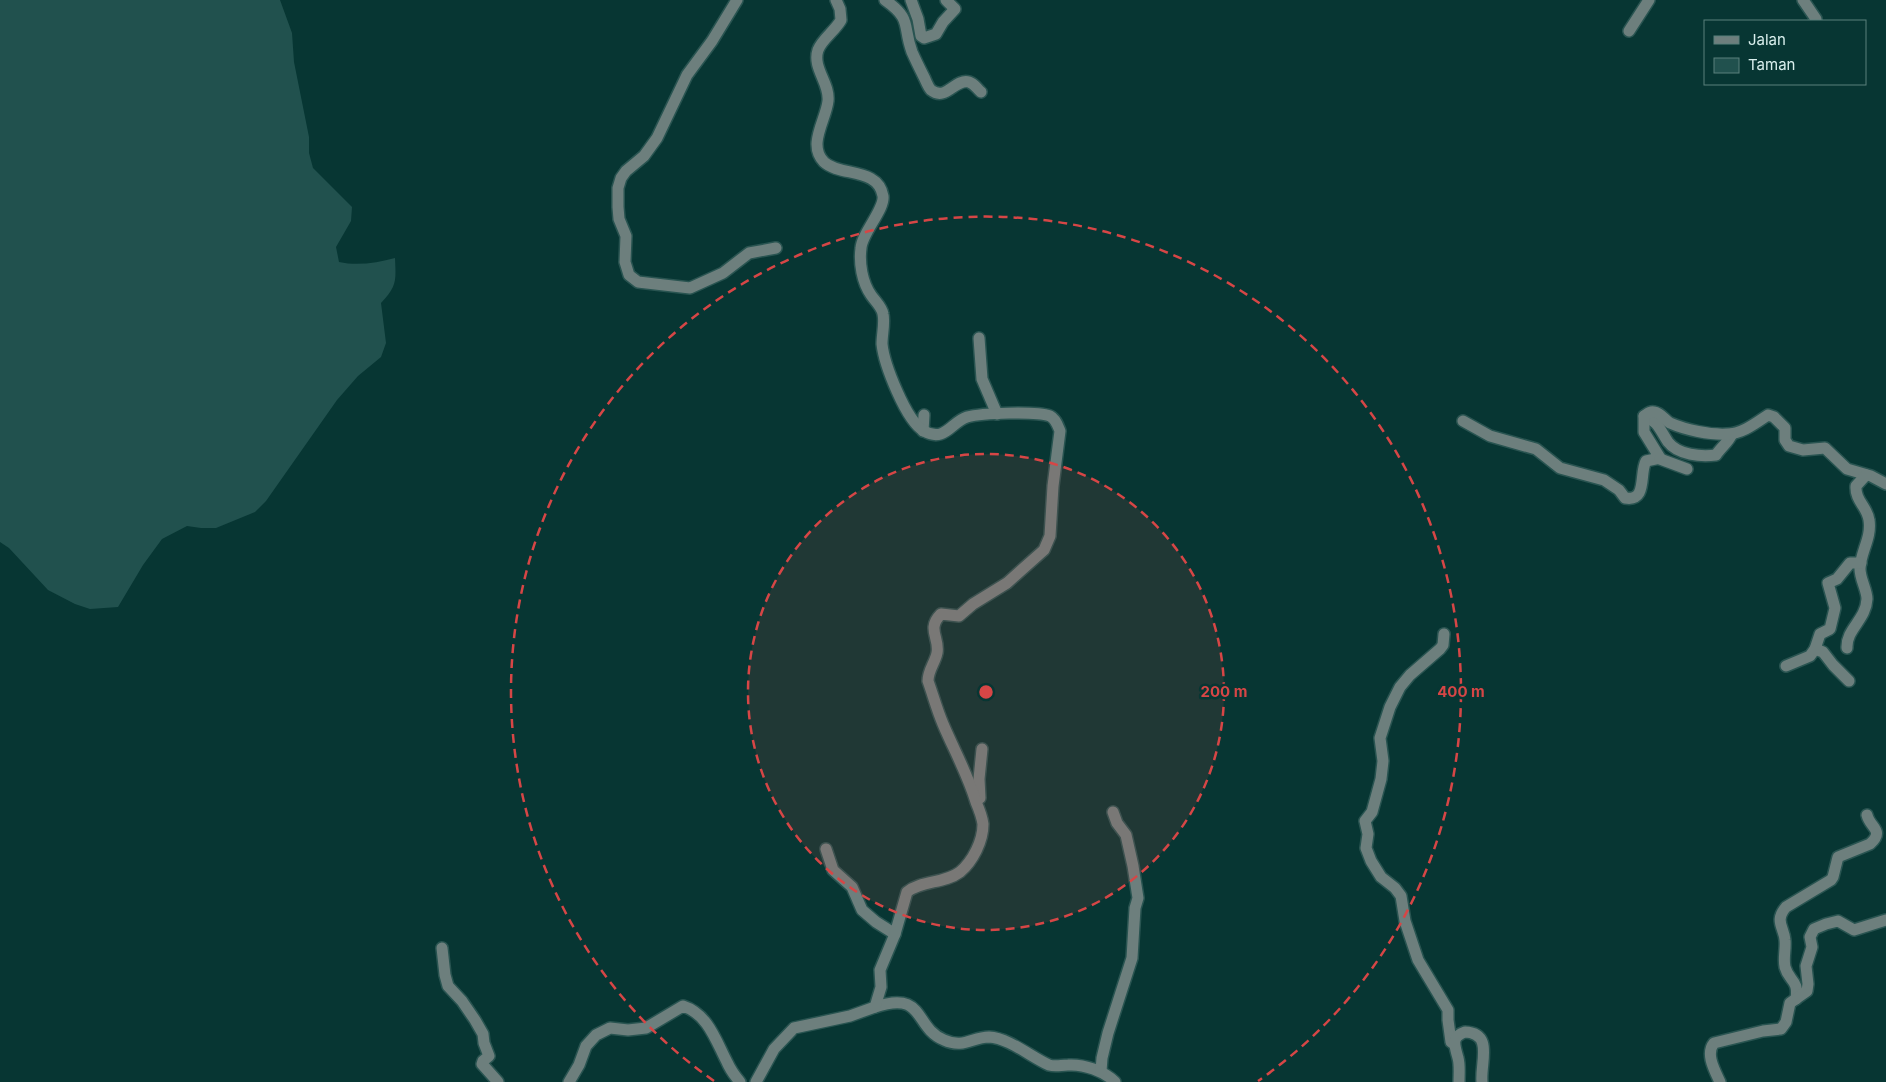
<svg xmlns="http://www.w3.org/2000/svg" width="1886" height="1082" font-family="Inter,sans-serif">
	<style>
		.green { fill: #21514e }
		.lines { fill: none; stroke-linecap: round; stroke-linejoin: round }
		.minor-casing { stroke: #295451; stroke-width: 14 }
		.minor { stroke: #6d7f7d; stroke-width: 11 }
		.ring { fill: none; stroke: #d64646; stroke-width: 2.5; stroke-dasharray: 9 6 }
		.centre { fill: #d64646; stroke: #073633; stroke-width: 2.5 }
		.ring-label { font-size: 15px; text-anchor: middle; font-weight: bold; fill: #d64646; stroke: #073633; stroke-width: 5; stroke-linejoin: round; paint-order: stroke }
	</style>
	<rect width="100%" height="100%" fill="#073633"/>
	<path class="green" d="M0,0h280l12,33 2,29 15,75v16l4,15 39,39 -1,14 -15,26 3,15c18,4 38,1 56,-4 1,23 2,28 -14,45l5,40 -5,14 -23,19 -21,24 -71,101 -11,11 -39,16h-15l-14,-2 -25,13 -19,26 -25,42 -28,2 -15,-5 -27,-14 -39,-42 -9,-6z"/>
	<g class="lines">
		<defs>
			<g id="minor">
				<polyline points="737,0 712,41 687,75 657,138 644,156 626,171 621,178 618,188 618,207 619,219 626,236 625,262 629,275 638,282 690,288 723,273 749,253 776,248"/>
				<path d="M885,0c28,20 17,25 27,52 4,9 8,17 12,25 2,4 4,10 7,13 15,12 24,-12 38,-8 6,2 8,7 12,10"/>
				<polyline points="911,0 918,19 921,36 924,38 936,34 943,22 955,9 946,0"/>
				<polyline points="1803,0 1816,19"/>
				<polyline points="1629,31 1649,0"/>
				<polyline points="979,338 982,379 997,414"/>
				<path d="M1644,416c14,5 16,14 24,26 10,13 33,15 48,13 5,-8 12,-12 16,-21"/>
				<path d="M1463,421l27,15 46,13 24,19 44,12 15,10 6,8c23,4 14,-25 21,-37l14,-3 -16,-26v-16c3,-2 6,-5 10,-4 7,1 11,8 16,11 16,7 40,12 57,11 15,0 29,-11 41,-19l6,2 11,11v12l4,6 14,4 22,-2 22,21 24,7 15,8"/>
				<polyline points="923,431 924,415"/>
				<polyline points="1660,459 1687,469"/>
				<polyline points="1444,634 1443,645 1440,649 1410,675 1400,687 1390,707 1380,738 1383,761 1381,779 1372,812 1365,821 1368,834 1366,848 1371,861 1381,877 1395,888 1401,896 1405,921 1418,960 1448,1010 1448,1020 1451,1042 1454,1044"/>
				<path d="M1847,648c-1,-19 19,-28 20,-49 0,-9 -7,-20 -7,-30 0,-16 12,-31 9,-49 -2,-14 -14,-19 -13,-34l10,-11"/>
				<polyline points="1786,666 1810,656 1815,649"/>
				<polyline points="1849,681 1833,665 1823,652 1815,649 1820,634 1830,629 1835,608 1828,583 1837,579 1850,563 1861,563"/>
				<polyline points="980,798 979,779 982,749"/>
				<polyline points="826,849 833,870 852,887 862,910 876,922 895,934"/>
				<polyline points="442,948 445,975 448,986 462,1001 475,1020 483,1034 484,1043 489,1056 483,1061 482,1064 498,1082"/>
				<path d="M1796,999c3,-20 -7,-17 -11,-32 -2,-9 1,-18 0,-27 -1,-13 -11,-19 1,-33l45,-27 2,-3 5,-20 32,-13c15,-14 0,-16 -3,-29"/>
				<path d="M875,1007c51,-17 38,20 69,33 20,9 28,-3 45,-3 20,1 42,20 60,28 7,2 12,0 19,0 16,-1 36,6 47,17"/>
				<polyline points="1101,1071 1102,1058 1108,1033 1132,958 1135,908 1138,898 1133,866 1126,835 1117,823 1113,812"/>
				<path d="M569,1082l10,-17 7,-19 10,-11 14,-7 18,2 18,-2 37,-22c25,8 33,35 44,56 3,7 8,14 13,20"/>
				<path d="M756,1082l18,-33 20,-21 56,-12 25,-9 6,-20 -1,-17 15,-36 12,-42c15,-12 37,-8 53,-20 13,-11 23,-31 23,-48 -1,-7 -4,-15 -7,-22 -8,-27 -22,-52 -33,-78 -6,-14 -10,-29 -15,-43 0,-11 7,-18 9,-28 3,-15 -11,-24 4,-39l18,2 14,-12 34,-21 37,-33 6,-14 3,-50 7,-55c-2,-5 -4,-12 -10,-15 -14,-5 -68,-3 -83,1 -16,5 -22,26 -43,14 -18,-10 -40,-67 -42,-87 0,-10 3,-21 1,-30 -1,-7 -8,-13 -12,-19 -9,-13 -12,-32 -10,-47 1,-15 24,-39 22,-52 -5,-29 -43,-19 -59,-34 -17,-17 2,-42 4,-61 2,-18 -16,-33 -10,-51 4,-11 17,-19 23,-30l-1,-11 -4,-9"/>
				<path d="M1459,1082c0,-8 1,-17 -1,-24 -3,-12 -8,-21 7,-26 29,1 15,31 17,50"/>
				<path d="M1720,1082c-5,-11 -15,-28 -6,-39l49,-12 18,-2 5,-7 4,-19 17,-12 1,-7 -2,-18 6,-19 -2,-10 4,-8 12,-5 12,-3 16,9 32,-10"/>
			</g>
		</defs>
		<use href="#minor" class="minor-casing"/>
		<use href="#minor" class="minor"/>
	</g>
	<circle cx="986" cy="692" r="238" fill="#d64646" fill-opacity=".12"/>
	<g class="ring">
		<circle cx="986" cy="692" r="238"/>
		<path d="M714 1081A475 475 0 1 1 1258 1081"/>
	</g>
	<circle cx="986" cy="692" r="8" class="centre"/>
	<g class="ring-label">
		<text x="1224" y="697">200 m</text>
		<text x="1461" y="697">400 m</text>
	</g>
	<rect x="1704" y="20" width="162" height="65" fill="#073633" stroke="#5b807d"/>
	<rect x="1714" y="36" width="25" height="8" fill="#6d7f7d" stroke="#5b807d"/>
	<text x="1748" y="45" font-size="15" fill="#d9efed">Jalan</text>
	<rect x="1714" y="58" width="25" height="15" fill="#21514e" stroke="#5b807d"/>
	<text x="1748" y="70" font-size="15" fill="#d9efed">Taman</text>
</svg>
